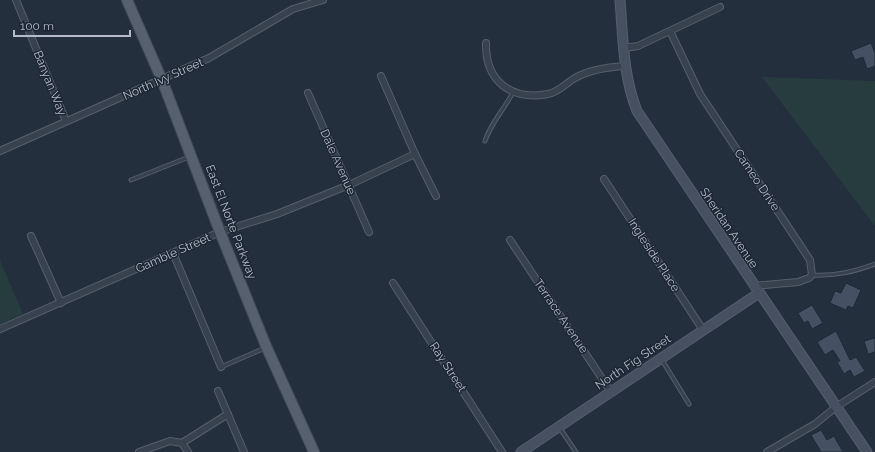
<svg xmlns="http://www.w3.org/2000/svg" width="875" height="452" font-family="Raleway,sans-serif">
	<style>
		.green { fill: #263c3f }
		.building { fill: #455162; stroke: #1f2835 }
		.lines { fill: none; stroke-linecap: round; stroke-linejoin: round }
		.lane-casing { stroke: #565f6c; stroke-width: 5 }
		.street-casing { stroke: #565f6c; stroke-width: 8 }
		.secondary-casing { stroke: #565f6c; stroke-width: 11 }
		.primary-casing { stroke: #414a57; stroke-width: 12 }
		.lane { stroke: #38414e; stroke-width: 3 }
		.street { stroke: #38414e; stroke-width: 6 }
		.secondary { stroke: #465061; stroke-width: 9 }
		.primary { stroke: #56606e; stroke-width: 10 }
		.labels { text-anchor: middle; stroke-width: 3; stroke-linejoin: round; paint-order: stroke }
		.street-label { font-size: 12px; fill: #b4bcc9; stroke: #1d2633 }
	</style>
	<rect width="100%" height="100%" fill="#242f3e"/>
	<g class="green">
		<polygon points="762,77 875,81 875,226"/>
		<polygon points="0,260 23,314 0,324"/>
	</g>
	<g class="building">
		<polygon points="871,43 875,53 875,66 867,69 863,57 855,60 851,51"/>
		<polygon points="846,283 861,290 853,308 848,306 846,310 830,303 835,291 841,293"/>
		<polygon points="812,305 823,323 812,329 808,321 804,323 798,313"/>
		<polygon points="836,331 850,360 856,357 865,371 854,377 850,370 844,374 837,362 840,361 833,350 825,355 817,342"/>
		<polygon points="875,338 875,352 868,354 864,341"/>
		<polygon points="821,430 827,440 834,436 843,452 821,452 811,435"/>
	</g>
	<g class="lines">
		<defs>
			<g id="lane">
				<path d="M485,141c6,-19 20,-32 28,-49"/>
				<polyline points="131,180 189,157"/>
				<path d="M812,275c24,1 41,-3 63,-11"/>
				<polyline points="662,360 689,404"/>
				<polyline points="221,367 265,348"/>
				<polyline points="559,427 576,452"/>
			</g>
			<g id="street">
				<polyline points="16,0 66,121"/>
				<polyline points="670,31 700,94 810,260 812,275 809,278 798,282 753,286"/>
				<path d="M486,43c-1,38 25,58 62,51 11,-2 18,-11 27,-16 14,-8 34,-11 50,-12"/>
				<polyline points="624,48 638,46 720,7"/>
				<polyline points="381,76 415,154 436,196"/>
				<polyline points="308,93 369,232"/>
				<polyline points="0,151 209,58 293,9 323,0"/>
				<polyline points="604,179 703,330"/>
				<polyline points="31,236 61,303"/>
				<polyline points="510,240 611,392"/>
				<polyline points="173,253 221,367"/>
				<polyline points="393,283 502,452"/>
				<polyline points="0,329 220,232 277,214 349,185 415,154"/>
				<polyline points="218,391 244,452"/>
				<polyline points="182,443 228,414"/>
				<polyline points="182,443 188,452"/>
				<polyline points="139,452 170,441 182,443"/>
				<polyline points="767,452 815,424 836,407 875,382"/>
			</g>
			<g id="secondary">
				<path d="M620,0c3,37 3,76 17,111l230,341"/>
				<polyline points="521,452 759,293"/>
			</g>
			<polyline id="primary" points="127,0 162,80 220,232 266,346 314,452"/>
		</defs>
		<use href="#lane" class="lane-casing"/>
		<use href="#street" class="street-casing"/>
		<use href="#secondary" class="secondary-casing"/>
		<use href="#primary" class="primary-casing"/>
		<use href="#lane" class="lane"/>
		<use href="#street" class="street"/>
		<use href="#secondary" class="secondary"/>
		<use href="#primary" class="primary"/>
	</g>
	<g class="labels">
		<g class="street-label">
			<text transform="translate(163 79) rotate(-24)" y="4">North Ivy Street</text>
			<text transform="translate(50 83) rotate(68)" y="4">Banyan Way</text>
			<text transform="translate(338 162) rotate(66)" y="4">Dale Avenue</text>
			<text transform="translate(757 180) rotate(56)" y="4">Cameo Drive</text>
			<text transform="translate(231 222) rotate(69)" y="4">East El Norte Parkway</text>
			<text transform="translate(729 228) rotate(56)" y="4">Sheridan Avenue</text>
			<text transform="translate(173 253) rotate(-24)" y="4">Gamble Street</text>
			<text transform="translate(654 255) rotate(57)" y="4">Ingleside Place</text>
			<text transform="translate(561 316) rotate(56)" y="4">Terrace Avenue</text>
			<text transform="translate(633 362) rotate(-34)" y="4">North Fig Street</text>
			<text transform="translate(448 367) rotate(57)" y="4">Ray Street</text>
		</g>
	</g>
	<path d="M14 30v6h116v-6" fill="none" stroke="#b4bcc9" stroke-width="2"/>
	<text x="20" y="30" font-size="12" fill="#b4bcc9" stroke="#1d2633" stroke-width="3" paint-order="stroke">100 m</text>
</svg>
